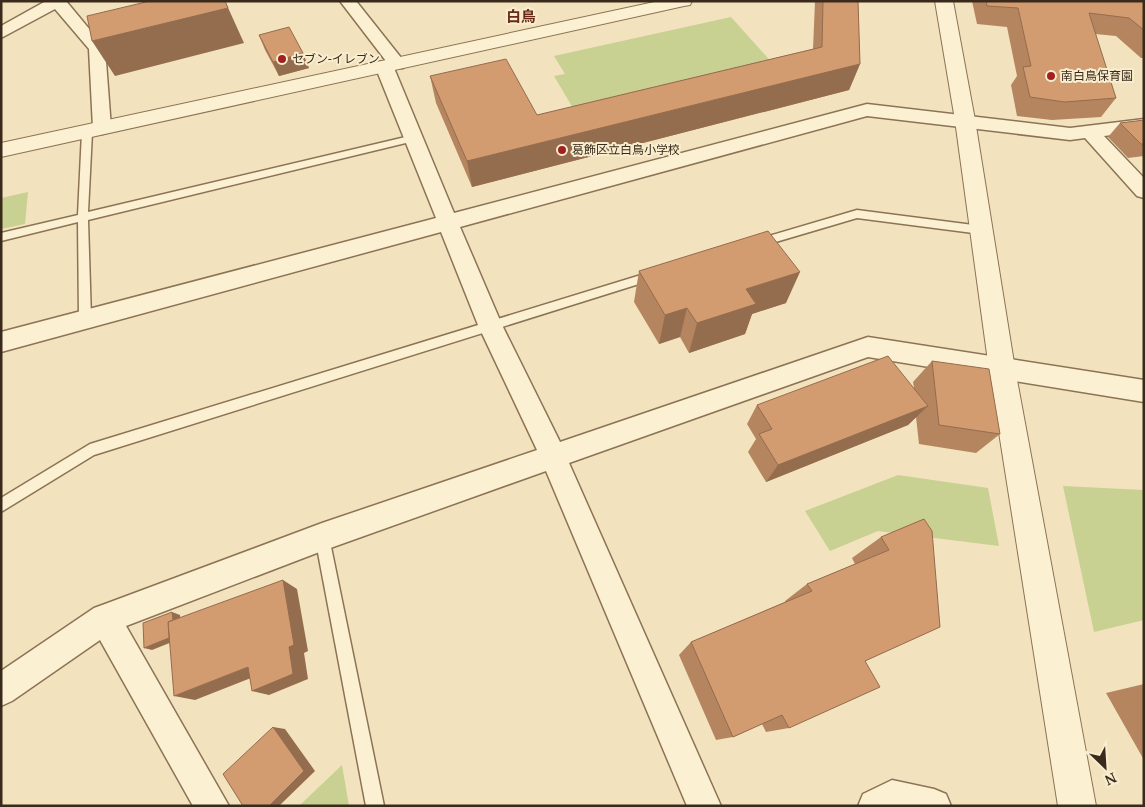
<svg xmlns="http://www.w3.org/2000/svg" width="1145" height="807" font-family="'Noto Serif','Noto Sans JP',serif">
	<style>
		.green { fill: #c8d191 }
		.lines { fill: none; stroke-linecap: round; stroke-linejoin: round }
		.service-casing { stroke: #8c7355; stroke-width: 3 }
		.minor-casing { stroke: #8c7355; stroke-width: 3 }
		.tertiary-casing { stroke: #8c7355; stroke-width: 2 }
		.service { fill: #fcf0d2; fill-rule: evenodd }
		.minor { fill: #fcf0d2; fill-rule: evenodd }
		.tertiary { fill: #fcf0d2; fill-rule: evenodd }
		.wall { fill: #b58560 }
		.shaded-wall { fill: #946c4e }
		.building { fill: #d39b70; stroke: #946c4e }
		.poi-dot { fill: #a02120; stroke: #f8edce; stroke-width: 2 }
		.labels { text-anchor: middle; stroke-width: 4; stroke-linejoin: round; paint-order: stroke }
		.far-poi-label { font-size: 12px; fill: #3a2a1b; stroke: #f8edce; text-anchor: start }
		.far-quarter-label { font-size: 15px; font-weight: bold; fill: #6a2917; stroke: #f8edce }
	</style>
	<rect width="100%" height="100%" fill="#f2e3be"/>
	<g class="green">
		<polygon points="731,17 784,76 583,125 554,76 565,74 554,56"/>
		<polygon points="28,192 25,224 1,229 1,198"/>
		<polygon points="898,475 988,488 999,546 878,531 830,551 805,511"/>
		<polygon points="1063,486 1144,490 1144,620 1094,632"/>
		<polygon points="342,765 349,806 299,806"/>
	</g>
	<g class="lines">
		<defs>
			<g id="service">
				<polygon points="87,129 92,132 88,212 414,135 419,138 414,141 88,220 91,319 85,324 79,319 78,222 1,241 1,233 78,215 82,132"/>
				<polygon points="857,210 981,226 986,230 981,234 857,218 759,247 754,243 755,240"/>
				<polygon points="654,271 658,272 660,275 658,278 94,455 1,512 1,498 90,444"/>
				<polygon points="322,530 327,532 329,537 384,806 366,806 315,537 317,532"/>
			</g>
			<g id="minor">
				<polygon points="46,1 66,1 105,48 111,128 109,132 102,134 95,132 93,128 89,49 55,9 1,38 1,26"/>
				<polygon points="340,1 356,1 406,64 403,68 394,68 454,213 867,104 1070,128 1144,119 1144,131 1104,136 1144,178 1144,198 1137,196 1085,138 1070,140 867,116 460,227 502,325 560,442 868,337 1144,380 1144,402 868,357 569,463 721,806 687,806 546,471 322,551 126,626 229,806 193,806 100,640 12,701 1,706 1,671 94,608 105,604 322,523 537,450 478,325 441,232 1,352 1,332 436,218 375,66 378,62 386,61"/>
				<polygon points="892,780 934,789 946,794 951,806 858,806 863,794"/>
			</g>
			<g id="tertiary">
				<polygon points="659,1 692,1 690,5 684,6 1,157 1,143"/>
				<polygon points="935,1 953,1 975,120 1015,369 1096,806 1058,806 989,369 955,120"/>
			</g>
		</defs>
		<use href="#service" class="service-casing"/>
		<use href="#minor" class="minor-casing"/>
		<use href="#tertiary" class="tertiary-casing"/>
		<use href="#service" class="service"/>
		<use href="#minor" class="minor"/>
		<use href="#tertiary" class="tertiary"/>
	</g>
	<g class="wall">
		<polygon points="815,1 858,1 860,64 849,90 472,187 436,103 430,76 537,115 813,49"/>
		<polygon points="972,1 1144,1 1144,58 1141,58 1116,36 1095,34 1116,98 1101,117 1052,120 1017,116 1011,85 1017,76 1007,27 977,24"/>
		<polygon points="259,35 309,68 279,76 265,50"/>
		<polygon points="1144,120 1144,156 1128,158 1108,137 1120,123"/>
		<polygon points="639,271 786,303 752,314 745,334 689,353 680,337 659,344 634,302"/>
		<polygon points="932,361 1000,434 976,453 919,444 916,417 908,425 766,482 748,452 756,439 747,424 757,405 914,388 913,382"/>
		<polygon points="924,519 865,661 789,728 766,732 762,724 733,737 716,740 679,655 691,642 785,602 785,601 807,584 855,564 852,558 881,537"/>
		<polygon points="1144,684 1144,760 1106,693"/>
	</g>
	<g class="shaded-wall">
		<polygon points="225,1 244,43 115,76 92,41"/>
		<polygon points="303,53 309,68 279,76 273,62"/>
		<polygon points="860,64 849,90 472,187 467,161"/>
		<polygon points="800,272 786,303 752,314 745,334 689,353 697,323 746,289"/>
		<polygon points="687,308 680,337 659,344 665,315"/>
		<polygon points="928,406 908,425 766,482 778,465"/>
		<polygon points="283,580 297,589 308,651 304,653 308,679 269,695 252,691 289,647"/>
		<polygon points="172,612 180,615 182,638 152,650 144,648"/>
		<polygon points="248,667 266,672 195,700 174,696"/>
		<polygon points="273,727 285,729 315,771 279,806 269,806"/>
	</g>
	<g class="building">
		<polygon points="150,1 225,1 228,8 92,41 87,16"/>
		<polygon points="823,1 858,1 860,64 467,161 430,76 506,59 537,115 822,47"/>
		<polygon points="986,1 1144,1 1144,30 1129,18 1089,13 1116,98 1065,102 1030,97 1023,67 1031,66 1018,8 987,6"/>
		<polygon points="289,27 303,53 273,62 259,35"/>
		<polygon points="1144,120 1144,144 1141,144 1120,123"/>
		<polygon points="768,231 800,272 746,289 756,304 697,323 687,308 665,315 639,271"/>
		<polygon points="888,356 928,406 778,465 759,434 772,429 757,405"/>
		<polygon points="932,361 989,369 1000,434 939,425"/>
		<polygon points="924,519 932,531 940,627 865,661 880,687 789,728 782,715 733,737 691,642 812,591 807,584 889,550 881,537"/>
		<polygon points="283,580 294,645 289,647 293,674 252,691 248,667 174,696 168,622"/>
		<polygon points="172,612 173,620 168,622 169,638 144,648 143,623"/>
		<polygon points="273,727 304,771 269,806 243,806 223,774"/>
	</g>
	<g class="poi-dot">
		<circle cx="282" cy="59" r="5"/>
		<circle cx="1051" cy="76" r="5"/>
		<circle cx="562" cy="150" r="5"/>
	</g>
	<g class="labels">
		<g class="far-poi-label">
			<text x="292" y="63">セブン-イレブン</text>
			<text x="1061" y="80">南白鳥保育園</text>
			<text x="572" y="154">葛飾区立白鳥小学校</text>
		</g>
		<g class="far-quarter-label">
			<text x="521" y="22">白鳥</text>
		</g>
	</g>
	<rect width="1145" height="807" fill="none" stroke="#3a2a1b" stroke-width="5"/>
	<g transform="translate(1105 767) rotate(155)" stroke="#f8edce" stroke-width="4" paint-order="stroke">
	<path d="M0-4L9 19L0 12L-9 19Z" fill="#3a2a1b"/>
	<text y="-8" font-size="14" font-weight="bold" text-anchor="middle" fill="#3a2a1b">N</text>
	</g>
</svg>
